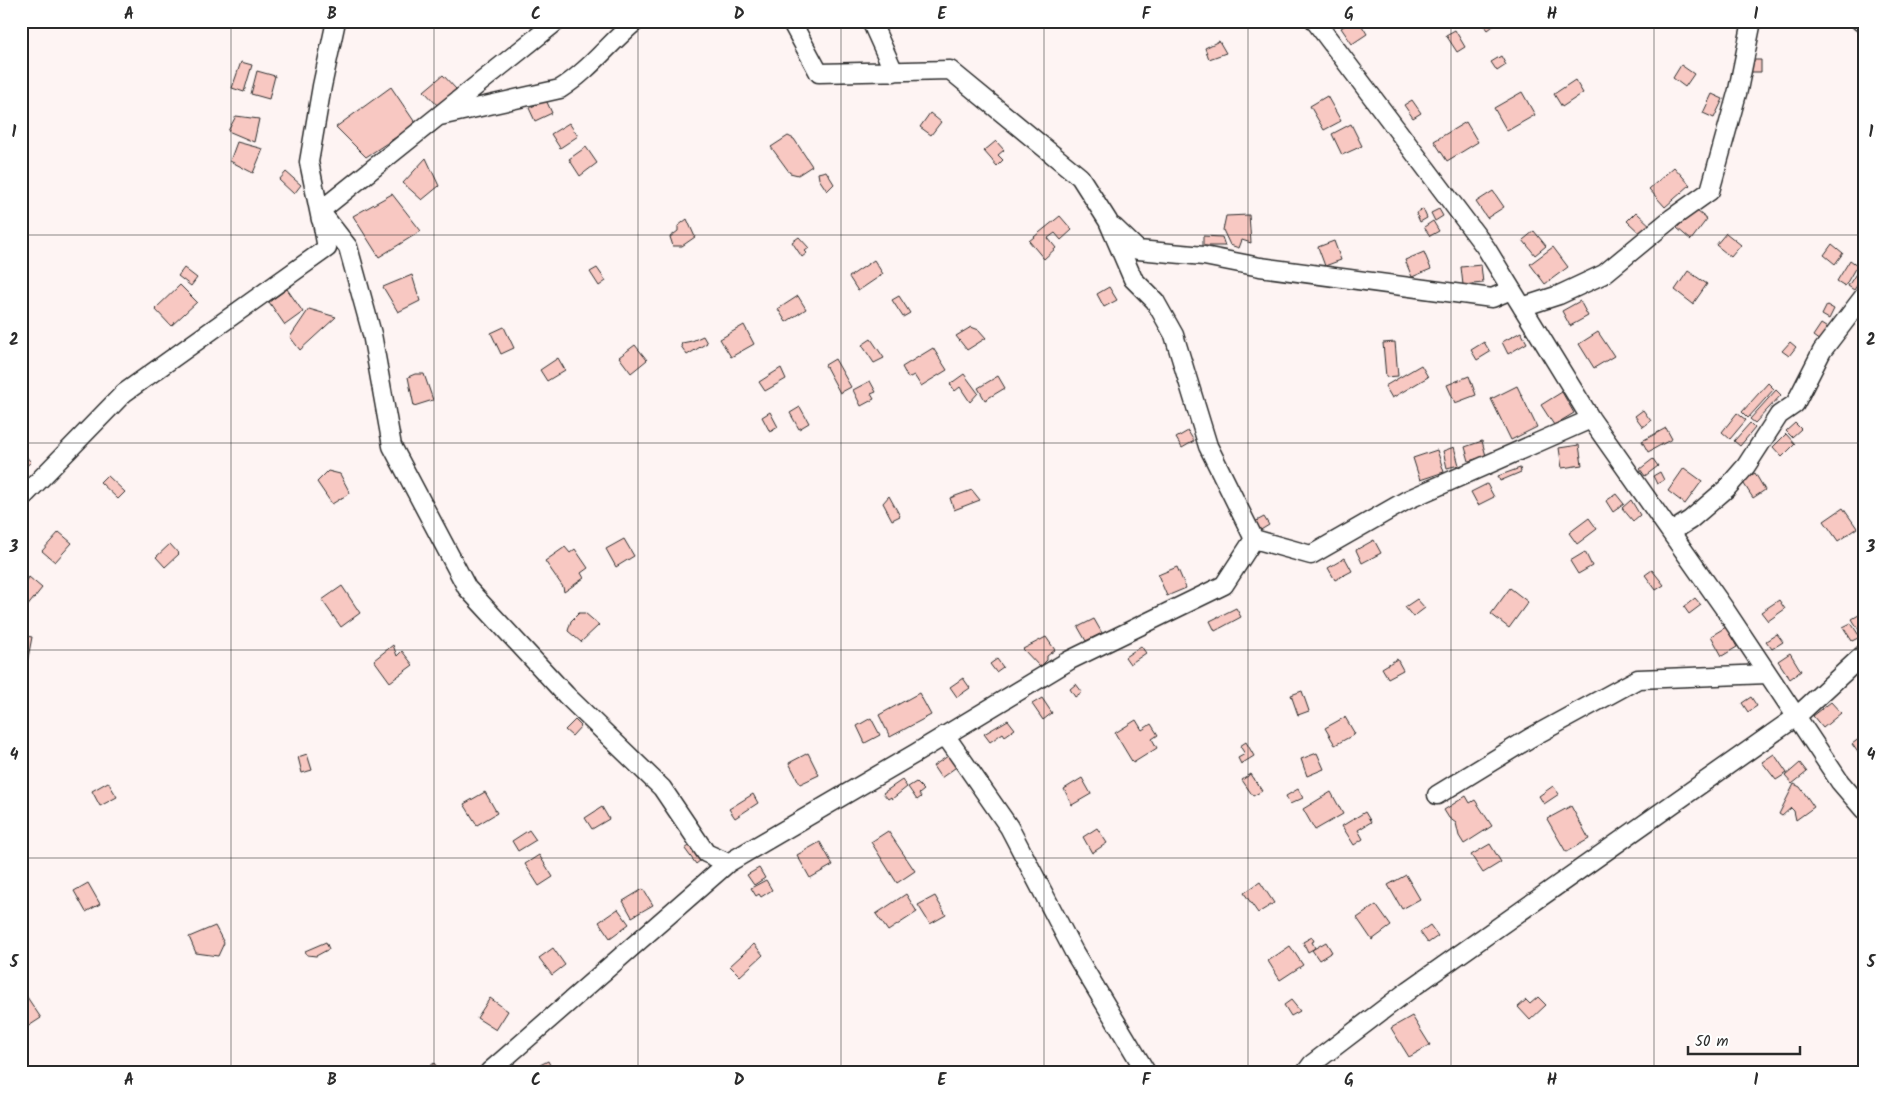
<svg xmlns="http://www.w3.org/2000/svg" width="1885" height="1093" font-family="Kalam,sans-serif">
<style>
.building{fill:#f8c8c2;stroke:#2b2b2b}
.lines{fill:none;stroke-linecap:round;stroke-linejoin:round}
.street-casing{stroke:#2b2b2b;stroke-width:21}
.street{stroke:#fff;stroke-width:18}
.grid{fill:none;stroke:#2b2b2b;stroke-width:1;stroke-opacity:0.55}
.neatline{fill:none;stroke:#2b2b2b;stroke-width:2}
.grid-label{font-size:16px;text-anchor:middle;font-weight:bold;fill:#2b2b2b}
</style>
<rect width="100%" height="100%" fill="#fef4f3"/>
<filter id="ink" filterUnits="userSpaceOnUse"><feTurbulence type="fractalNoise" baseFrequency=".02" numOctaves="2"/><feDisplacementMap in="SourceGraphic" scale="10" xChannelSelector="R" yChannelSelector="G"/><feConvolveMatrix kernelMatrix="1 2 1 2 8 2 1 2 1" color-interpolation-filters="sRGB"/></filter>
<g filter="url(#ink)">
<!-- building -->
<path class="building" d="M1352,21H1359L1367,34L1352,44L1341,28Z
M1481,21H1500L1488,30Z
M1455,30L1465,47L1457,52L1446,35Z
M1219,41L1226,53L1209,59L1205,48Z
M1501,56L1506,65L1497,71L1491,62Z
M1750,60H1761V72H1751Z
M241,62L252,65L244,92L232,88Z
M1681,65L1694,74L1685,87L1673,78Z
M257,71L275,76L269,99L251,94Z
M443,75L456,89L438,106L424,91Z
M1575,80L1583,93L1562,107L1554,94Z
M391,87L416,124L366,157L336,127Z
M1522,92L1535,115L1507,131L1494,108Z
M1712,94L1723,99L1714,118L1703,113Z
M1327,96L1341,121L1324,130L1310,106Z
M546,100L552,113L535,121L529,108Z
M1412,100L1421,113L1413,118L1404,105Z
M930,113L941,122L931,135L920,127Z
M236,116L259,119L254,142L228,131Z
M1466,122L1478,142L1447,161L1434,141Z
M569,123L578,136L560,148L551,134Z
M1351,124L1362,146L1342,155L1332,134Z
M788,136L794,139L812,166L798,175L790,173L771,147Z
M996,141L1004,150L998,155L1003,160L997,166L984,151Z
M237,142L263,149L253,173L230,161Z
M586,147L597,163L580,176L569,159Z
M426,158L439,186L422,200L403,183Z
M1674,167L1690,185L1665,207L1649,189Z
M826,171L834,184L827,191L819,179L818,173Z
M286,172L301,185L294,194L279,180Z
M1493,191L1504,207L1487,218L1476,202Z
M392,194L421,231L379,257L353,216Z
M1693,208L1707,219L1691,240L1677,228Z
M1423,209L1427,218L1420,222L1416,213Z
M1439,209L1443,216L1435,221L1431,213Z
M1636,212L1655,230L1646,239L1627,221Z
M1249,215L1251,243L1242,240L1239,248L1230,245L1223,230L1226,216Z
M1060,216L1072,230L1061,240L1055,233L1048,238L1056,248L1044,259L1029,241Z
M687,219L695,237L682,246H673L670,237L678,231V226Z
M1433,221L1439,231L1430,236L1424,227Z
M1534,231L1546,246L1535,255L1523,240Z
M1726,233L1741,245L1731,257L1716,245Z
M1203,236L1222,237L1225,246H1203Z
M799,237L809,248L805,251L807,253L802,257L792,242Z
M1334,241L1341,260L1325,266L1318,247Z
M1832,244L1843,253L1835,264L1824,255Z
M1553,247L1568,267L1545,284L1530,264Z
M1424,252L1431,269L1412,277L1405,260Z
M874,260L883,274L858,291L849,277Z
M1850,260L1857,265L1845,286L1837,281Z
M1481,265L1483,283L1463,285L1461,267Z
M1861,266L1864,269V275L1854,290L1848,286Z
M184,268L197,278L191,286L178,276Z
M597,268L606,281L599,286L590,272Z
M1688,271L1707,284L1693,304L1675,290Z
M412,275L420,301L398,312L383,287Z
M180,285L197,302L171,326L155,309Z
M1109,287L1117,300L1104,307L1097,294Z
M287,289L303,312L285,325L269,302Z
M798,296L806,309L786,322L778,309Z
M899,296L910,313L903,317L892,300Z
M1580,301L1588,316L1570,326L1562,311Z
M1827,305L1834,309L1829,319L1822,315Z
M309,309L336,317L300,350L290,337Z
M1821,324L1829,329L1820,341L1813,336Z
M744,325L754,344L731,357L720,339Z
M504,327L514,348L501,354L491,333Z
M971,327L979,330L986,338L967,350L956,336Z
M1521,332L1527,343L1508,354L1502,342Z
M1598,332L1614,356L1594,368L1579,344Z
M703,336L707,343L687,355L681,346L682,343L692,341Z
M871,339L884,358L874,363L862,345Z
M1395,342L1398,376L1386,377L1383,343Z
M1484,342L1490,352L1477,360L1471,350Z
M1790,342L1796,347L1789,356L1782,351Z
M635,345L647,360L631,373L619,357Z
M933,348L947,370L921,386L914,375L908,378L902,367Z
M558,358L565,370L547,381L540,370Z
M835,359L851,387L840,393L825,365Z
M1421,365L1428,377L1392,398L1385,386Z
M781,368L786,379L765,391L759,382Z
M415,374H424L433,400L414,406L408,377Z
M964,374L978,393L970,402L960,387L955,391L950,384Z
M998,376L1005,388L985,400L978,388Z
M1469,376L1476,395L1455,403L1447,385Z
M870,381L876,392L871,394L874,399L861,406L853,390Z
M1768,383L1774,389L1748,418L1742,412Z
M1517,386L1537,427L1511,440L1491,399Z
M1776,390L1781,395L1755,423L1750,419Z
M1562,392L1574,413L1554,425L1541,405Z
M800,407L809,423L799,429L790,413Z
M1643,410L1651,421L1643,427L1635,416Z
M770,412L778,427L770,432L762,417Z
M1737,413L1746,420L1730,439L1722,432Z
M1750,423L1755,428L1740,446L1734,441Z
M1795,423L1801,429L1792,437L1786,431Z
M1666,428L1672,439L1648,452L1642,441Z
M1188,431L1194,441L1182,448L1176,438Z
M1786,434L1795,444L1782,457L1773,447Z
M1482,441L1486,456L1469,461L1465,447Z
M1579,445L1582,465L1562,468L1559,448Z
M1454,447L1459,465L1447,468L1443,451Z
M1437,450L1444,472L1420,480L1413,458Z
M21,451L31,462L21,471Z
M1653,459L1658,466L1645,476L1640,469Z
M1520,468L1521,472L1500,481L1498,476Z
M1684,468L1702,481L1685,504L1668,491Z
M328,471L340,474L350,493L332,504L317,482Z
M1660,472L1664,480L1657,484L1653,476Z
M1755,473L1765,490L1753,498L1742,481Z
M107,475L125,492L118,499L100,482Z
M1487,484L1494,497L1478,505L1471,492Z
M972,490L980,500L954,510L950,498Z
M1616,494L1624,504L1613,512L1606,501Z
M889,496L900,516L892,520L883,503Z
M1631,500L1640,515L1633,521L1622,508Z
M1843,508L1857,528L1838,541L1824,521Z
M1264,517L1269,525L1254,534L1249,525Z
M1589,518L1597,529L1577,544L1569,533Z
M59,532L72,543L55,562L42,551Z
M624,539L634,556L616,567L606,549Z
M1374,540L1381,553L1362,563L1356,550Z
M170,544L179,554L165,567L156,557Z
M565,547L570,553L575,549L588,568L581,573L584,578L564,592L563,587L545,561Z
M1585,552L1592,566L1578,574L1570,561Z
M1345,558L1352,571L1335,580L1328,568Z
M1177,567L1186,588L1167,596L1158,575Z
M1652,570L1664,585L1656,590L1645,575Z
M29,577L42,588L26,608L21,604V586Z
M342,586L360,613L341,627L322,600Z
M1510,588L1528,602L1509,628L1491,614Z
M1695,598L1701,605L1689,614L1684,607Z
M1417,599L1425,608L1413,617L1405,607Z
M1779,600L1785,609L1768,621L1761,612Z
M1236,608L1241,617L1215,631L1210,621Z
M1864,612V633L1862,635L1852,619Z
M579,613H585L599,625L581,642L568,631L571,621Z
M1094,619L1102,633L1086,641L1078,627Z
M1851,623L1860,637L1852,641L1843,627Z
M1726,627L1737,647L1722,656L1711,636Z
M1777,634L1783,642L1772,649L1766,641Z
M21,635L32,637L27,663L21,662Z
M1046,637L1055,650L1047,656V660L1040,667L1023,649Z
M393,645L397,656L402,651L413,665L390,682L374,660Z
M1141,646L1146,653L1130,664L1125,657Z
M1790,653L1801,671L1790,679L1778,661Z
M997,659L1003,667L996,672L990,664Z
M1397,659L1403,670L1388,678L1382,668Z
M963,678L970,688L957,697L950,687Z
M1076,684L1082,692L1075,697L1070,689Z
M1302,691L1309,711L1298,715L1291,695Z
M919,693L931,715L890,737L879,715Z
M1751,697L1757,706L1748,712L1742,703Z
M1042,698L1052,713L1043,720L1032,704Z
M1831,702L1841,713L1823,728L1813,716Z
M1345,717L1355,734L1335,745L1325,728Z
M871,718L880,735L865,743L857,726Z
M575,720L581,726L572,736L565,730Z
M1008,720L1015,729L1005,736L1003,733L990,742L984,734Z
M1136,720L1142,730L1151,724L1158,735L1152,739L1157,748L1133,763L1115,733Z
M1864,735V757L1862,758L1852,744Z
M1246,742L1254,756L1241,764L1238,758L1245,754L1240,746Z
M808,753L819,775L800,784L789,763Z
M1317,753L1324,769L1307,776L1301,759Z
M307,754L312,770L302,773L298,757Z
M951,754L959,765L941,778L933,766Z
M1774,754L1787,773L1776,780L1762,762Z
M1800,763L1807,772L1792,784L1785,776Z
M1251,774L1262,791L1253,796L1242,780Z
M1082,778L1091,794L1072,805L1064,789Z
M902,780L907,787L892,799L891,797L888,799L883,793Z
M108,782L117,797L100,806L92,791Z
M916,782L924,790L919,794L921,797L917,800L908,787Z
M1794,784L1800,787L1814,807L1796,820L1794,811L1791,808L1782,816L1779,814Z
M1553,786L1559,794L1544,804L1539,796Z
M1298,789L1303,798L1290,804L1286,796Z
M485,792L497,813L477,825L464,804Z
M1331,792L1343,814L1315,830L1303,809Z
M753,794L758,803L735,818L729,809Z
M1466,796L1470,803L1475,800L1492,826L1464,844L1459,836L1456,823L1449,818L1444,810Z
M1571,806L1589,839L1566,852L1547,819Z
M602,807L609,819L592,829L585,818Z
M1365,812L1371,822L1358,830L1363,839L1354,845L1342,826Z
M1097,828L1107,843L1092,853L1083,837Z
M529,830L536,840L518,851L512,841Z
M888,831L915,871L897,883L871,842Z
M704,835L715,849L696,864L685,849Z
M820,842L833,865L810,878L797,855Z
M1490,844L1501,862L1483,873L1471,855Z
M539,855L553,877L539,886L525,864Z
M759,868L765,878L754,885L747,875Z
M1406,875L1420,899L1402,909L1388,885Z
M766,880L772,890L761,897L759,894L756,896L751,888Z
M1260,882L1274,903L1258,913L1244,893Z
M88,883L100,904L86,912L74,891Z
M643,889L653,905L632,917L623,901Z
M906,894L917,912L888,931L876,914Z
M935,896L946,915L930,924L918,905Z
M1376,905L1391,926L1372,940L1357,918Z
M618,909L629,924L610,938L599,922Z
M1430,925L1438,936L1428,943L1420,932Z
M215,926L224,943L218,956L196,953L189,937Z
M1312,937L1314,941L1312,942L1315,948L1308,952L1303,942Z
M326,942L329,949L316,956L307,955L305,951Z
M1326,942L1332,952L1319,960L1312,950Z
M754,944L763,955L740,976L730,966Z
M1290,946L1303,965L1280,980L1268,961Z
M553,948L565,965L552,975L539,958Z
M23,991L41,1018L21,1031V992Z
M1538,997L1546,1005L1530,1020L1518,1007L1526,1000L1530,1004Z
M490,998L508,1011L496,1030L477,1018Z
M1291,1000L1300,1011L1291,1016L1284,1005Z
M1412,1016L1430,1045L1409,1057L1391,1028Z
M548,1061L552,1069L545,1072L540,1065Z
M434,1063L441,1072H423Z"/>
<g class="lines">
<defs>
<path id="street" d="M791,21L819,73L950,70L1080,177L1108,221L1133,279L1155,301L1174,335L1208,446L1254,539
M871,21L894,72
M1315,21L1486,248L1591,419L1724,608L1840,782L1864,810
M1860,21L1864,23
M440,116L560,89C589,71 610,42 636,21
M320,211L348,247L372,334L392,446L467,588L566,695L662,788L706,853L728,863L489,1072
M321,220L309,162L322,86L336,21
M1114,227L1138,250L1204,256L1260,267L1492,298L1511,290
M1522,307L1559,295L1604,274L1672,218L1710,191L1738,90L1752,21
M21,499L124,393L327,248L320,211L557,21
M1671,532L1690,520L1726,489L1746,466L1779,415L1795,404L1822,351L1864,296
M945,735L1009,827L1074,952L1146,1072
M1437,795L1530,738L1638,679L1768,674
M728,863L916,753L1070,660L1224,585L1254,539L1311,555L1407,500L1591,419
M1306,1072L1312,1064L1409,990L1796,717L1864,654"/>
</defs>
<!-- street casing -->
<use href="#street" class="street-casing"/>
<!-- street -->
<use href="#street" class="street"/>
</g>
</g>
<!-- grid -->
<path class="grid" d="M231,21V1072M434,21V1072M638,21V1072M841,21V1072M1044,21V1072M1248,21V1072M1451,21V1072M1654,21V1072M21,235H1864M21,443H1864M21,650H1864M21,858H1864"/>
<!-- margin -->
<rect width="1885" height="1093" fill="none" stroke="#fff" stroke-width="55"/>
<!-- scale -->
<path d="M1688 1046v8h112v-8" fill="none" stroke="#2b2b2b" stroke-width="2.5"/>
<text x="1695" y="1046" font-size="15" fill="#2b2b2b" stroke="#ffffff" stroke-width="4" paint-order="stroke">50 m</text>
<rect x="28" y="28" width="1830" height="1038" class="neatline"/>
<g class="grid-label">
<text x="129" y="19">A</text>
<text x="332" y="19">B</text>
<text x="536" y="19">C</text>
<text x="739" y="19">D</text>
<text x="942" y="19">E</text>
<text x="1146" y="19">F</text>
<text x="1349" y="19">G</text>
<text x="1552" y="19">H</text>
<text x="1756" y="19">I</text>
<text x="14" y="137">1</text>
<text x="1871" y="137">1</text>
<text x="14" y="345">2</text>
<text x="1871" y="345">2</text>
<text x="14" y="552">3</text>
<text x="1871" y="552">3</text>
<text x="14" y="760">4</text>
<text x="1871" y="760">4</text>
<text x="14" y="967">5</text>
<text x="1871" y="967">5</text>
<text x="129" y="1085">A</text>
<text x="332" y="1085">B</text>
<text x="536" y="1085">C</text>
<text x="739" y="1085">D</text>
<text x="942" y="1085">E</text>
<text x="1146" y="1085">F</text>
<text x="1349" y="1085">G</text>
<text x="1552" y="1085">H</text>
<text x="1756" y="1085">I</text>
</g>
</svg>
